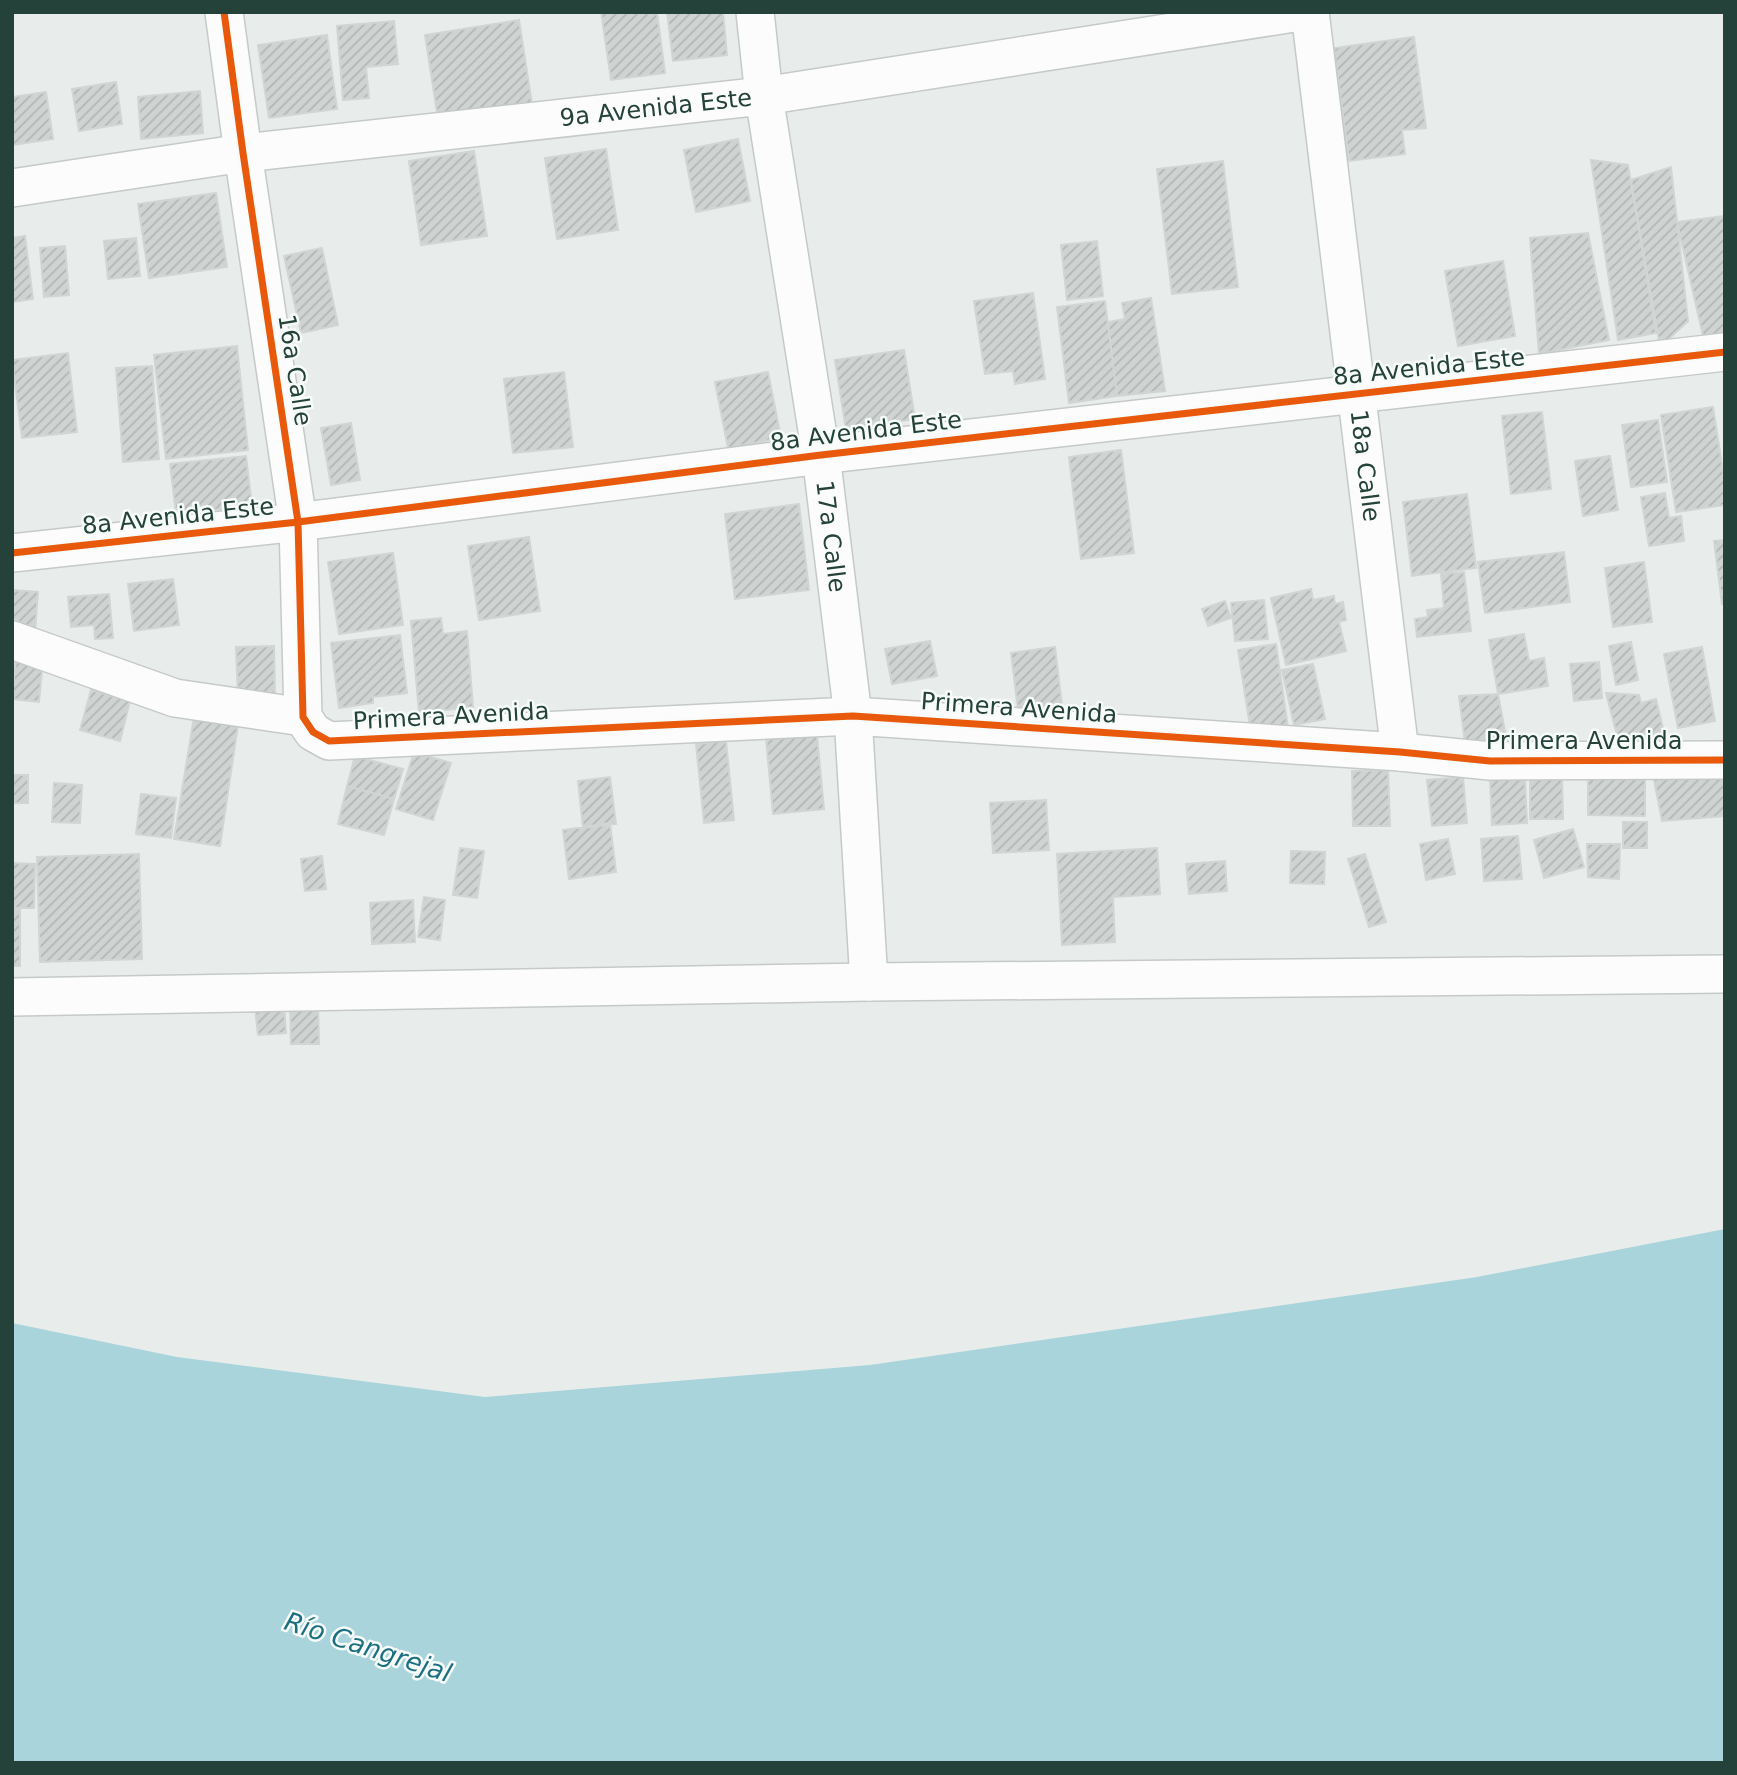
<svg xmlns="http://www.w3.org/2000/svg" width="1737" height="1775" font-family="'DejaVu Sans',sans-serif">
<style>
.water{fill:#a9d4db}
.building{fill:url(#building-hatch);stroke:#d1d6d4;stroke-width:2}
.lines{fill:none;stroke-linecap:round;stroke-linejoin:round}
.street-casing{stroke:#c5cac8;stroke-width:40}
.street{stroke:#fcfcfc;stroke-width:37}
.cycleway-casing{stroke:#f7fbf9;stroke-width:11}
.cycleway{stroke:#e8590c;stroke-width:7}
.labels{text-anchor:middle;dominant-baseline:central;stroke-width:5;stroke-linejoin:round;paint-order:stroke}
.street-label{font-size:24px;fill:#24423a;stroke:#f7fbf9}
.water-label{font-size:26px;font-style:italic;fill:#1c6f80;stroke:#f7fbf9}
</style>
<defs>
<pattern id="building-hatch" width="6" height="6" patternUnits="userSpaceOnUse" patternTransform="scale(1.75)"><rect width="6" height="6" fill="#cfd4d2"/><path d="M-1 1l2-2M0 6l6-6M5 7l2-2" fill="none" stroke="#b2b7b5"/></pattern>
</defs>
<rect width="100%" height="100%" fill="#e8edeb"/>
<!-- water -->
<path class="water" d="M1725,1229V1763H12V1323L177,1357L485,1397L870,1365L1477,1277Z"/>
<!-- building -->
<path class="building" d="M601,12H657L665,73L611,80Z
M667,12H723L727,55L673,61Z
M519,20L532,104L438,119L425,35Z
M394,21L398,64L366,67L369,98L343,100L337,26Z
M327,35L337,109L269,118L258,45Z
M1414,37L1426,128L1402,130L1405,154L1349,161L1334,48Z
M116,82L122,124L79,131L72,89Z
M200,91L203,133L141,139L138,97Z
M46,92L53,139L12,145V97Z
M738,139L750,201L696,212L684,150Z
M606,149L618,230L557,239L545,158Z
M474,151L487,236L421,245L409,161Z
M1591,160L1628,165L1656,333L1618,340Z
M1223,161L1238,287L1172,294L1157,169Z
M1671,167L1688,321L1660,347L1631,180Z
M216,193L227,267L149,278L138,204Z
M1725,216V334L1703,336L1677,222Z
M1588,233L1609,340L1539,354L1530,238Z
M25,236L33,299L12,302V238Z
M136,238L140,276L108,279L104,241Z
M1097,241L1103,296L1067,300L1061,245Z
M65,246L69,295L44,297L40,248Z
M322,248L338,325L301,333L284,256Z
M1503,261L1515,336L1458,346L1445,271Z
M1033,293L1045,379L1015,384L1013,371L985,374L974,301Z
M1151,298L1165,391L1117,396L1108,322L1125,319L1122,303Z
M1105,301L1117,396L1069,403L1057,307Z
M237,346L248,450L166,459L154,355Z
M904,350L915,419L846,430L835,360Z
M68,353L77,432L22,438L12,360Z
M152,366L159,459L123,462L116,368Z
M564,372L573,447L513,453L504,379Z
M768,372L781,438L728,448L715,382Z
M1713,407L1725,484V505L1676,512L1661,415Z
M1542,412L1551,489L1511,494L1502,416Z
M1658,420L1667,482L1631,487L1622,425Z
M351,423L360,480L331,485L321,428Z
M1121,450L1134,553L1081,559L1069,457Z
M246,456L252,506L176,514L170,464Z
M1610,456L1618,510L1583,516L1575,461Z
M1665,493L1669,518L1681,516L1684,541L1649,546L1641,497Z
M1467,494L1476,568L1412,576L1403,502Z
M799,504L809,590L735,599L725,514Z
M529,537L540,611L479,620L468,546Z
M1725,540V603L1722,604L1714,541Z
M1564,552L1570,602L1485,613L1478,562Z
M393,553L403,625L339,634L328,562Z
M1644,562L1652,622L1613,627L1605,568Z
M1464,572L1471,631L1417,637L1415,619L1428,617L1427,610L1444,608L1441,574Z
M173,579L179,625L134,631L128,584Z
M1311,589L1313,600L1334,596L1335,604L1343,602L1346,620L1339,622L1346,651L1286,665L1271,598Z
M12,590L38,592L35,632L12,617Z
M109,594L113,638L95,639L94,625L71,627L68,597Z
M1264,600L1268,639L1235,641L1231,603Z
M1225,601L1231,618L1208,626L1202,609Z
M441,618L443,634L467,631L473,707L419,713L411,621Z
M1524,634L1529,661L1544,658L1548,686L1498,694L1489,640Z
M400,635L407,693L373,697V703L339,708L331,643Z
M930,641L937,676L892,684L885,649Z
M1631,642L1638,680L1616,685L1609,646Z
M1276,644L1288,728L1251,733L1238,650Z
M274,646L275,697L238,698L236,647Z
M1055,647L1062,705L1018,710L1011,653Z
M1702,647L1715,721L1678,728L1664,654Z
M16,657L43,660L39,702L12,699Z
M1599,662L1602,698L1574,701L1570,664Z
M1313,664L1325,719L1294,725L1282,670Z
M91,690L130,701L120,741L80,730Z
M1606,693L1639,695L1641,703L1656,699L1666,741L1621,751Z
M1498,694L1507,742L1465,743L1459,696Z
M195,711L239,718L220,846L174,839Z
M817,735L824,809L773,814L766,739Z
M726,741L734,820L704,823L696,744Z
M414,752L451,763L433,820L396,809Z
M355,756L403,769L394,799L347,786Z
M1388,770L1390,826H1353L1352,771Z
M1725,770V816L1662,821L1653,775Z
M12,775H28V803H12Z
M610,777L616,824L583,828L578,781Z
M1463,777L1467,823L1432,826L1427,780Z
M1525,779L1527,823L1492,825L1490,780Z
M1530,779H1562L1563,819H1530Z
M1588,779H1645V816L1588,815Z
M54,783L82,785L80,823L52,822Z
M347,786L394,799L384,835L338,824Z
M141,794L176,798L171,838L136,834Z
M1046,800L1049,850L993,853L990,803Z
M1623,822H1647V848H1623Z
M610,823L616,872L569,879L563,830Z
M1573,829L1584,867L1544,878L1534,840Z
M1518,836L1522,879L1484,881L1481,839Z
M1448,839L1455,874L1426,880L1420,844Z
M1587,844H1620L1619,879L1588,877Z
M460,848L484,851L477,898L453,895Z
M1157,848L1160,894L1113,897L1115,942L1062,945L1057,854Z
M1291,851L1325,852L1324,884L1290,883Z
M139,854L142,959L40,962L37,857Z
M1365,854L1386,922L1369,927L1348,859Z
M322,856L326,889L305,891L301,859Z
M1225,861L1227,891L1189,894L1186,864Z
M12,863L35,864L34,908H12Z
M424,897L445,900L440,940L418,937Z
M413,900L415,942L372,944L370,903Z
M12,910H20V966H12Z
M290,1004H318L319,1044H291Z
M284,1005L286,1033L258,1035L255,1008Z"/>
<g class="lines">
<defs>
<g id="street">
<path d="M224,12L243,153L298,522L303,717L313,732L329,741L853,716L1400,752L1490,761L1725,760"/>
<path id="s1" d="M755,12L764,96L821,455L853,716L869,982"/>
<path id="s2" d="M1310,12L1400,752"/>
<path id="s3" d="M12,188L243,153L764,96L1300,12"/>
<path d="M12,553L298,522L821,455L1725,352"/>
<path d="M12,640L175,698L303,717"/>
<path d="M12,997L869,982L1725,974"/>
</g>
</defs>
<!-- street casing -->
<use href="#street" class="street-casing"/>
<!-- street -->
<use href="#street" class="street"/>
<defs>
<path id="cycleway" d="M224,12L243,153L298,522L303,717L313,732L329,741L853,716L1400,752L1490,761L1725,760
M12,553L298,522L821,455L1725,352"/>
</defs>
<!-- cycleway casing -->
<use href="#cycleway" class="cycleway-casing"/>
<!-- cycleway -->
<use href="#cycleway" class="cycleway"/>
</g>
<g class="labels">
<!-- street labels -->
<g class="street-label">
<text stroke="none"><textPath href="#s3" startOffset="649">9a Avenida Este</textPath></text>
<text transform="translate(1429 367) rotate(-6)">8a Avenida Este</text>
<text transform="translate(295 370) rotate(81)">16a Calle</text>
<text transform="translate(866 431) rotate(-7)">8a Avenida Este</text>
<text stroke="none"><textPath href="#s2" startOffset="457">18a Calle</textPath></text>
<text transform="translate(178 516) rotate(-6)">8a Avenida Este</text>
<text stroke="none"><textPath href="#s1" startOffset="530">17a Calle</textPath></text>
<text transform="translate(1019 708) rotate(4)">Primera Avenida</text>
<text transform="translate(451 716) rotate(-3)">Primera Avenida</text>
<text x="1584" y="741">Primera Avenida</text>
</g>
<!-- water labels -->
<g class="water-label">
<text transform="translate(368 1647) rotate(18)">Río Cangrejal</text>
</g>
</g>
<!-- border -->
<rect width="1737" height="1775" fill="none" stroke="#24423a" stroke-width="28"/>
</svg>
